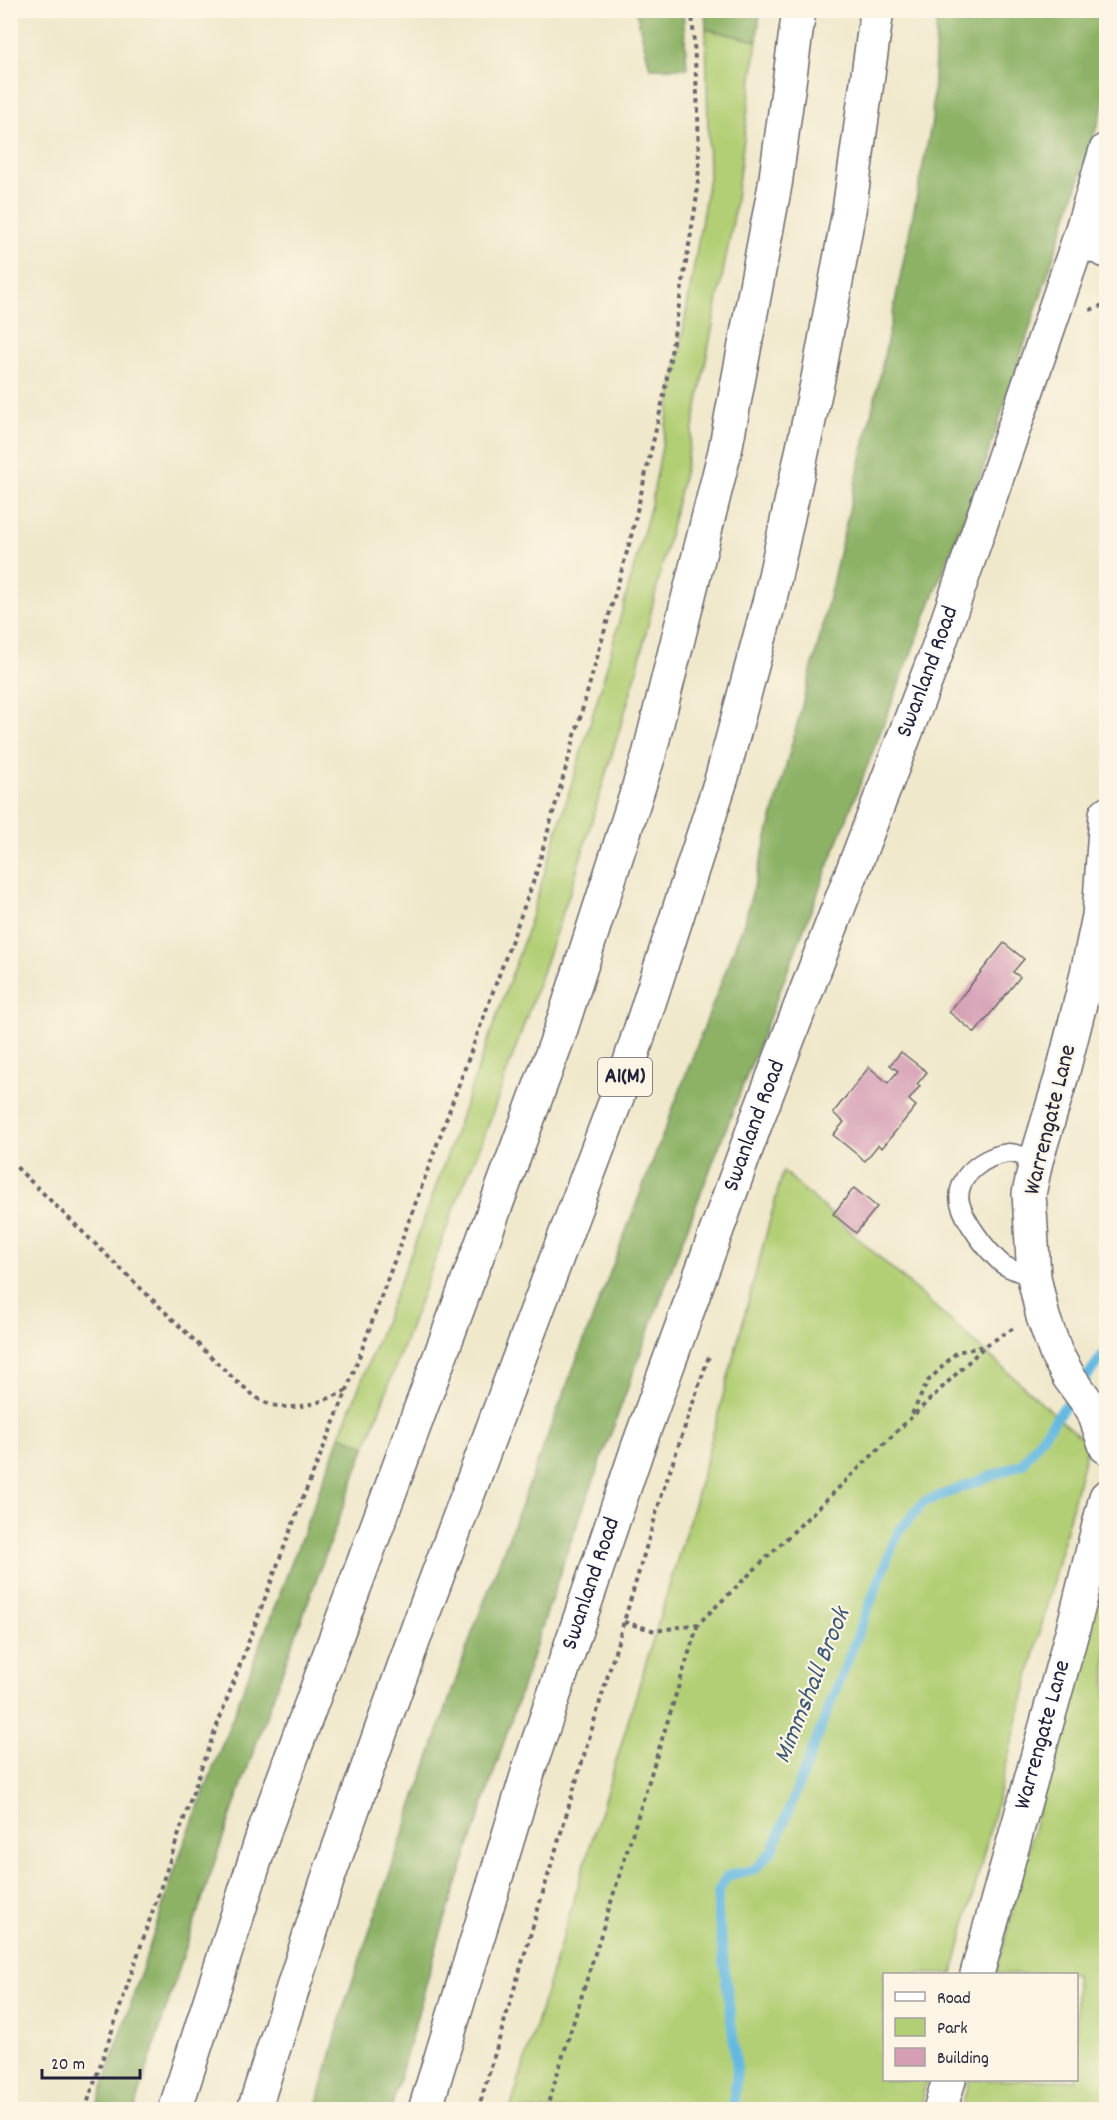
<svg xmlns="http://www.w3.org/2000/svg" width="1117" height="2120" font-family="Dekko,sans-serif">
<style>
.green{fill:#b2cf75;stroke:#6a7858;stroke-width:1.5}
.forest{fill:#8db266;stroke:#586a50;stroke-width:1.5}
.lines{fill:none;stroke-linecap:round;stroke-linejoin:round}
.stream{stroke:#65b9e1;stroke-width:10}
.building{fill:#d59eb5}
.lane-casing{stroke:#6a676d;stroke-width:21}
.street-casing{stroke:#6a676d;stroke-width:36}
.secondary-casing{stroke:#6a676d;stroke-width:36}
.highway-casing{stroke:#6a676d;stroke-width:36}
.path{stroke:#6a676d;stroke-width:4;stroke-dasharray:4.5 4.5;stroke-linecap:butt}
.lane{stroke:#fff;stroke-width:18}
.street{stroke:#fff;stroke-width:33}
.secondary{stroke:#fff;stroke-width:33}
.highway{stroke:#fff;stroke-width:33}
.labels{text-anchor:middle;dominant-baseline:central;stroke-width:4.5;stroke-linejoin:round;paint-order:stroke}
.shield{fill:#fcf5e5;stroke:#63616e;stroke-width:1.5}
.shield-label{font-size:22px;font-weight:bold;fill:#22223b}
.street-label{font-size:24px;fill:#22223b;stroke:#fcf5e5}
.water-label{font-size:26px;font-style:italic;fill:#395775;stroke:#fcf5e5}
</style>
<rect width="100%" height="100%" fill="#fcf5e5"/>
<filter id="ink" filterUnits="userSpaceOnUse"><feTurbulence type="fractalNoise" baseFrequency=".0167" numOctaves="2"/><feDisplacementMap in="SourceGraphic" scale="12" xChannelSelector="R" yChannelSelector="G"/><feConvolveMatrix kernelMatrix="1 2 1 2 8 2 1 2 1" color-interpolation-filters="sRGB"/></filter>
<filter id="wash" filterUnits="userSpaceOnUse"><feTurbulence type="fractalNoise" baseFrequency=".008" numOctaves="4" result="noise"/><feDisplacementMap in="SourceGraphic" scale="24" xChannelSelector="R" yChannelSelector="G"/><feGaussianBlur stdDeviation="1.35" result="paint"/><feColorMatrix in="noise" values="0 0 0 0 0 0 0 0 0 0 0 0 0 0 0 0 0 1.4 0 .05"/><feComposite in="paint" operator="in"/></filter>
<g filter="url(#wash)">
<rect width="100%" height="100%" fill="#f0e8cb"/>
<!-- green -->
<path class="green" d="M706,29L757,41L733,221L685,469L636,675L573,883L535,993L483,1140L458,1198L366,1446L340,1436L425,1217L525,937L602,684L651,505L678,361L709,177Z
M783,1171L1088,1444L953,1974H884V2080H927L919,2109L510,2110L695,1501Z
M1106,1549V2109L961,2110L969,2080H1076V1974H996Z"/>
<!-- forest -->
<path class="forest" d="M636,11H683L687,68H650Z
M705,11H760L757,41L706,29Z
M937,11H1106V99L983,469L681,1244L567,1552L440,1935L391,2109L316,2110L344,2006L472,1633L745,920L817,649L880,376L932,121Z
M340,1436L366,1446C284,1665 202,1885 135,2109H96L178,1860Z"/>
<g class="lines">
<!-- stream -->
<path class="stream" d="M733,2110L737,2070L718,1913V1892L727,1876L755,1869L773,1850L898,1532L924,1502L1022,1464L1106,1351"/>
</g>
<g id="blocks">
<!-- building -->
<path class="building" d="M1004,943L1024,959L1013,972L1020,977L975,1033L949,1012Z
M901,1052L927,1072L917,1084L920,1086L909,1100L916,1106L882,1148L878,1145L865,1161L833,1135L844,1122L833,1113L869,1067L888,1083L898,1071L890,1065Z
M854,1188L877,1207L856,1233L833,1214Z"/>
</g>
</g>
<g filter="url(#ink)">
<use href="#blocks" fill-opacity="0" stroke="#6a676d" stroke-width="1.5"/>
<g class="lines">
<defs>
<path id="lane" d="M1034,1277C1024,1273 1009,1270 1001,1263C986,1249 965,1222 960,1203C954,1176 986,1155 1009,1153C1017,1153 1028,1158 1036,1161"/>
<g id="street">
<path d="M1079,239L1106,251"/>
<path d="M1106,814L1099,916L1083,992L1062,1075L1036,1161L1029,1194L1034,1277L1043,1317L1056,1353L1069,1377L1093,1410L1106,1447"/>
<path id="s1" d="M977,1974L1074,1625L1106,1497"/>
<path d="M940,2110L949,2080"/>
</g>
<g id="secondary">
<path id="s2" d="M425,2110L529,1769L637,1450L756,1122L936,654L1079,239L1106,150"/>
</g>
<path id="highway" d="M175,2110L266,1826L559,1035L649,755L725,451L775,185L799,10
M254,2110L327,1881L420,1622L628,1068L722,777L770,599L817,384L849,211L877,10"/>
</defs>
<!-- lane casing -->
<use href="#lane" class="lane-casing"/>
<!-- street casing -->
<use href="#street" class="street-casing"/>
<!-- secondary casing -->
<use href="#secondary" class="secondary-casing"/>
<!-- highway casing -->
<use href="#highway" class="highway-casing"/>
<!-- path -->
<path class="path" d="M1090,310L1106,304
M10,1161L237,1382C246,1388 255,1398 264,1402C290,1414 324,1402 347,1390
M912,1414L928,1381L957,1352L985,1346
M624,1622L655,1631L698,1624L985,1346L1014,1328
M85,2110L203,1763L300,1505L347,1390L535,877L630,541L664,395L696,203L699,167L698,111L692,10
M478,2110L663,1491L710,1353
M546,2110L698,1624"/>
<!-- lane -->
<use href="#lane" class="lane"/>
<!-- street -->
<use href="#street" class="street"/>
<!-- secondary -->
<use href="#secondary" class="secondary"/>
<!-- highway -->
<use href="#highway" class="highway"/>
</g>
</g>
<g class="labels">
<!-- shield labels -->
<rect class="shield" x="598" y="1058" width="54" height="38" rx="4.5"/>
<g class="shield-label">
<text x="625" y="1077">A1(M)</text>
</g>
<!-- street labels -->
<g class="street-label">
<text stroke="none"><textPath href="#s2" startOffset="1524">Swanland Road</textPath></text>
<text transform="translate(1051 1120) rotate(-76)">Warrengate Lane</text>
<text stroke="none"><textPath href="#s2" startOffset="1038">Swanland Road</textPath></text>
<text stroke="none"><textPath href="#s2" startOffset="552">Swanland Road</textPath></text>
<text stroke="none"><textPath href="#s1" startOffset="248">Warrengate Lane</textPath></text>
</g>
<!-- water labels -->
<g class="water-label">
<text transform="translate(813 1686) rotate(-68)">Mimmshall Brook</text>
</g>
</g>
<!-- margin -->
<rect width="1117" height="2120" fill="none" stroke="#fcf5e5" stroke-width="36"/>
<!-- legend -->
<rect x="883" y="1973" width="195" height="108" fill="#fcf5e5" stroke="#a5a1a1" stroke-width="1.5"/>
<rect x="895" y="1992" width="30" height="9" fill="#ffffff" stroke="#a5a1a1" stroke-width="1.5"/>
<text x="937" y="2003" font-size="18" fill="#22223b">Road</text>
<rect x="895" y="2018" width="30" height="18" fill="#b2cf75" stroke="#a5a1a1" stroke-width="1.5"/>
<text x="937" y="2033" font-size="18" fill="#22223b">Park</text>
<rect x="895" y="2048" width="30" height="18" fill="#d59eb5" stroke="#a5a1a1" stroke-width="1.5"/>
<text x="937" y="2063" font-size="18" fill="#22223b">Building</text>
<!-- scale -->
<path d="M42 2069v9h98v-9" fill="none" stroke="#22223b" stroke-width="3"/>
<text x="51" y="2069" font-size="18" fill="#22223b" stroke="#fcf5e5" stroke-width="4.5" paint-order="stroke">20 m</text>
</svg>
